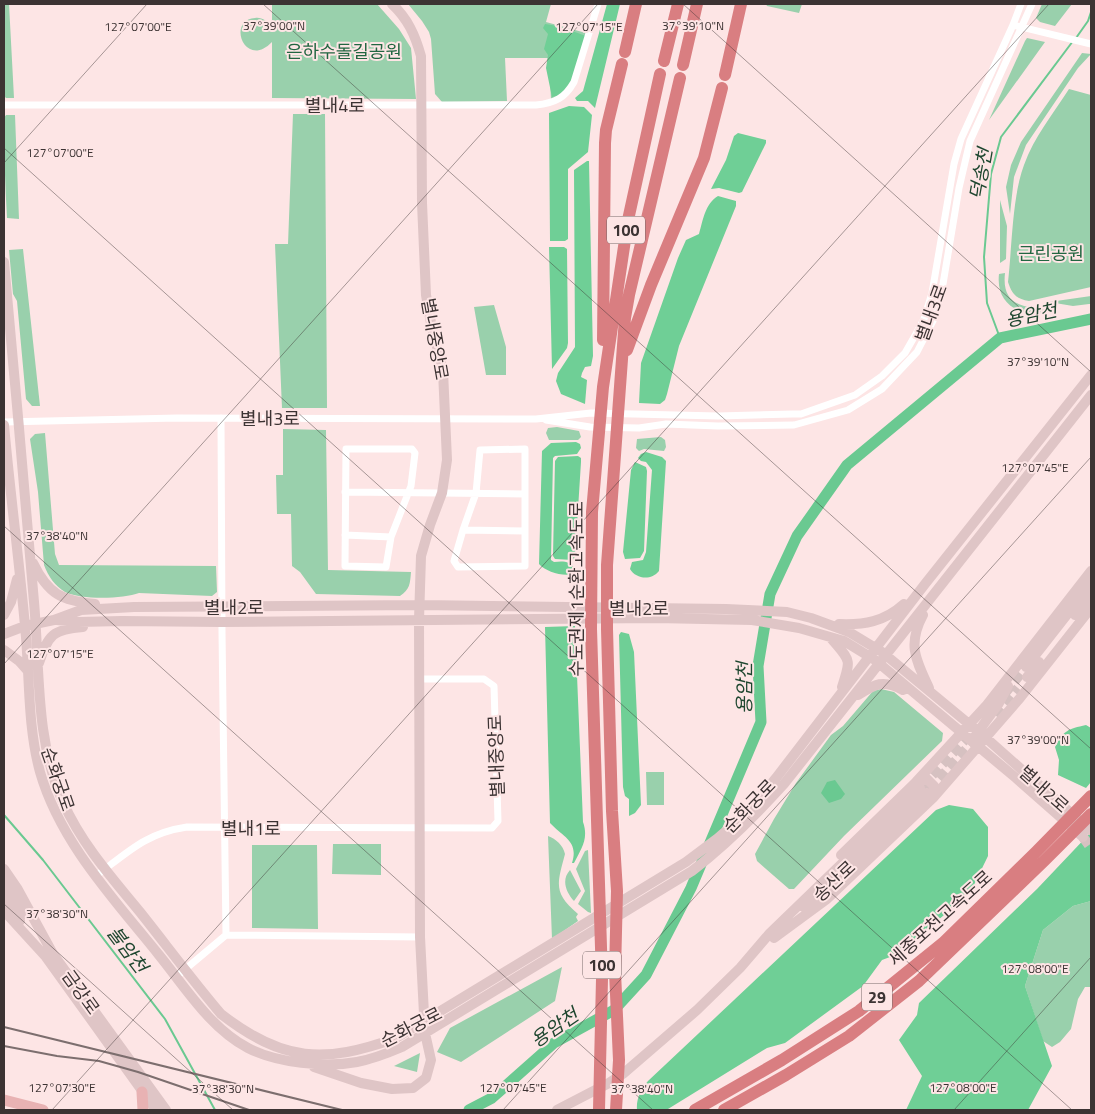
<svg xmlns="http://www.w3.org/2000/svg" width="1095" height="1114" font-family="'Titillium Web','Noto Sans KR',sans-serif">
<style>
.green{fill:#99d0ac}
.forest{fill:#6fcf96}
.water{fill:#6ac991}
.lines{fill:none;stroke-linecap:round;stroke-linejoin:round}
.stream{stroke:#6ac991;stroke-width:2}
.river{stroke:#6ac991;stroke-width:11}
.secondary-tunnel{stroke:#d6c1c1;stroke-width:10;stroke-dasharray:10 5;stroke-linecap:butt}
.street{stroke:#fff;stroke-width:7}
.secondary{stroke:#dfc5c6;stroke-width:10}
.primary{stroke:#e8b2b3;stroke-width:11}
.highway{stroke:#d97e81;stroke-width:12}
.rail{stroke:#7c6e6e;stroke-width:2}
.ticks{fill:none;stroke:#3c3333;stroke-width:1;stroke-opacity:0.45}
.labels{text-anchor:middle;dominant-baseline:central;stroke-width:4;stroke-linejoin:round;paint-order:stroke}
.shield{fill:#fde5e5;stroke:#766868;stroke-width:1}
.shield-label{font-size:16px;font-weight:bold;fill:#3c3333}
.park-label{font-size:18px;fill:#226641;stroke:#fde5e5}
.street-label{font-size:18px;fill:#3c3333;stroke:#fde5e5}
.water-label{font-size:19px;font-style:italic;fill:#1e462f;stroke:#fde5e5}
.ticks-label{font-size:12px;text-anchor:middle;fill:#3c3333;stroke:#fde5e5;stroke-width:4;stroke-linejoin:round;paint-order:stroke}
</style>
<rect width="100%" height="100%" fill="#fde5e5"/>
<!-- green -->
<path class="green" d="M4,4H9L14,98H6L4,96Z
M272,4H377L399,29L411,48L416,99L272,98V42C245,70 226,20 255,18C262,17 267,21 272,26Z
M408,4H551L546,22L586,33L562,93L551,100L549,58H505L507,101L442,102L435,94L431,39L429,32L422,21Z
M766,4H802L799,13L767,6Z
M1042,4H1072L1055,26L1040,22L1036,18Z
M1027,38L1045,42L989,120L1025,41Z
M1082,53L1091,54L1078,68L1026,145L1014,177L1010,214L1006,187L1011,165L1021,142Z
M1069,89L1091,95V287L1029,301C1016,299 1012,294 1008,282C1012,248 1012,197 1024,165C1034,137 1053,114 1069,89Z
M293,114H325L327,408H282L275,244H288Z
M6,115H15L19,219L7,218C5,185 4,152 4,118Z
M1000,200L1007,226L1006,259L1000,263Z
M23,249L40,406H32L26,399L17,301L13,294L9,250Z
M1005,273C1001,309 1028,307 1055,310C1027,320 995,308 999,274Z
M1091,296V304H1089L1073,306L1049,302Z
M494,305L506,347V375H486L474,307Z
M557,427L579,431L581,437L578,440H549L546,433L548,428Z
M283,429L326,430L328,570L411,572C410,584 410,589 400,596L316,594L300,572L292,566L291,514H277L276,475H283Z
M45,433L55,554L59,565L216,566L217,592L212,596L139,593C123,599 81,600 65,592C55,586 48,576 44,565L38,492L30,439L35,434Z
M661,437L665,440L666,447L664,451L644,449L639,451L636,448L637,439Z
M881,689L894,692L943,733L942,741L844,836L794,889H789L757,861L755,854L774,819L796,783L831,735L843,726L873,691Z
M646,772H664V805H647Z
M548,836C556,839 563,845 565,854C557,884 553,893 578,914L576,917L578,921L552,939Z
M333,844H381V875L332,874Z
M252,845H317L318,929L252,928Z
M588,850L591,913L588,912L578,904L585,891L576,869L585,851Z
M570,870L581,891L574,901C566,892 561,880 570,870Z
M1091,901V987H1085L1078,999L1071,1029L1060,1042L1052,1047L1043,1041L1025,986L1043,930L1073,906Z
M562,967L555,1001L461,1062L437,1052L450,1028Z
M420,1053L417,1072L394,1066Z"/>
<!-- forest -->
<path class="forest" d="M607,4H620L595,108L588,101H577L575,98L583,91Z
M545,24L558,26L586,36L572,83L564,94L552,97L546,68L548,55L544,49L548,34L543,28Z
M569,106L584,107L592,115L588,152L568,169V239L565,241H550L549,113Z
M738,133L766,140V143L742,192L739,193L719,188L711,189L726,160L734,136Z
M587,161H589L593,356L591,366L585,367L582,373L581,377L587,380L585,404L561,394L556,381L558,373L575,347L574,170Z
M718,196L736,201V206L679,346L667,394L665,400L660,404L639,403L641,363L678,258L686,240L699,234C703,220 705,204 718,196Z
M549,247H564L567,249L568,343L567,348L552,369Z
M576,442L580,444L581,448L577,454L555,456L553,458L551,560L554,562C564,561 569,561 576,569L575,573C566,578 546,572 539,564L542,451L551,443Z
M646,452L662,457L666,461L659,571C651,581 636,579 630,569L632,562L643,560L646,552L652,470L646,462L641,461L638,458L641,454Z
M578,456L581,458V462L575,557L573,560L555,559L553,556L555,461L558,457Z
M635,462L646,467L647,471L644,551L640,558L625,559L623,552L631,470Z
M575,626L583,822C589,839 581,849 574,863H572C579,841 563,837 550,823L545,627Z
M621,632L629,634L634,652L641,805L635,813L629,816V799L625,796L623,787L619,635Z
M1086,725L1091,728V782L1086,788L1058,775L1059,760L1055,747C1064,730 1068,729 1086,725Z
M949,805L973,809L988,827V856L970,893L898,954L882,960L863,986L785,1043L767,1048L668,1109L637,1110C636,1099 641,1089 648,1081L936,810Z
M1091,832V901L1073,906L1043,930L1025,986L1052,1066L1028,1110H906L922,1076L899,1040L917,1015L919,1003L1037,889Z"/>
<!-- water -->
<path class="water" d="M835,780L845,794L841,799L829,803L821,793L827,782Z"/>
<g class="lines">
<!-- stream -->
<path class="stream" d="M1076,38L1088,21L1091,12
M1000,338L987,303L984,257L991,174L1001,137L1073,41
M4,815L43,860L165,1019L215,1110"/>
<!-- river -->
<path class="river" d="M469,1110L492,1098L554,1043L614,1010L646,975L691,888L761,722L758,666L770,594L797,536L847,465L1000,338L1091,319"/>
<!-- secondary-tunnel -->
<path class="secondary-tunnel" d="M1005,693L1022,672
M995,715L1018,688
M922,786L973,731
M929,790L978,736
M1083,837L1091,848"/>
<!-- street -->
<path class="street" d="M1013,25L1091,44
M4,105H536C555,103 565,98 574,82L598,4
M221,418L222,632L226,935
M546,420L590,427L639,428L666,424L718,426L794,425L848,410L882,389L917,352L933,321L941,296L959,188L970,141L1032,4
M4,422L177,418L536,419L591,413L718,416L793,414H801L855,395L882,376L905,353L917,332L924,319L932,293L954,164L961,139L1013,25L1021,4
M346,449H412L415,453L411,486L391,537L386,567L345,566Z
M525,449V566L458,567L454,561L463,530L476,493L480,450Z
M345,492L525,494
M463,530L525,531
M345,535L391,537
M96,876C128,852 146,833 187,827L492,828L498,821L494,686L484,679H419
M176,977L226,935L420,937"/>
<!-- secondary -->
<path class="secondary" d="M4,262C14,375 25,489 34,602C40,669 35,740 63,802C81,843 112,878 140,912C167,946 193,981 221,1014C283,1062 324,1064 396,1038L686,862L718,838L750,810L776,778L925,584L1091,375
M4,425C10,492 19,559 25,626C30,675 27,724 40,772C60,842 114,899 159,955C185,987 210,1028 248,1048C277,1063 325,1068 357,1062C373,1059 388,1053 402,1047L692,871C726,845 755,816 784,784L1091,395
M33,563C48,594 62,601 95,604
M4,615L11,602L17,579
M923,615C907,645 916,660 929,688
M1075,615L1091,595
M57,620L78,622L122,621L222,622L656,618L752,620L799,628L844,641L875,660L1016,778L1083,837
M839,624C864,625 884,622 904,604
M4,634L25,626L54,620L81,610L134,607L420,605L726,609L787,612L811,618L849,632L882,652L986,738L1090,830
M830,637C850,661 852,657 842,687
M4,650L19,661L27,670
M39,663C48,635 53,629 83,627
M1026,667L1091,584
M1027,677L1039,662
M858,695C875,684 883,679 903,690
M975,736L999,703L1008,686
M916,782L927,779L934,786L933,798
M841,855L916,782L986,706L1091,571
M4,869L17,888L53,954L166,1110
M4,884L25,914
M4,897L20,921
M805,908L927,793
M4,911L46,957L156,1110
M774,938L827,899L933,798L1020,698L1091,608
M314,1067L361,1083L392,1089L413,1088L426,1078L431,1060L425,1033L420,937L419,620L421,556L430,525L442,493L447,460L443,371L431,323L426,295L422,203L421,56C415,35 408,19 392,4
M557,1110L609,1083L624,1073L697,1010L740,968L770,933L920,788"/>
<!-- primary -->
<path class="primary" d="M142,1092L143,1110
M4,1100L43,1110"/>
<!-- highway -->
<path class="highway" d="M625,52L636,4
M664,61L678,4
M683,65L697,4
M725,75L741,4
M603,340L605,143L606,130L622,64
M627,350L651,285L704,158L722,88
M599,1110L602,979L591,629L592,512L603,387L628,220L660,74
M616,1110L619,1060L615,972L617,891L612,811L607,629V565L625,318L629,295L680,78
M695,1110L782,1060L859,1011L943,943L1036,852L1091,796
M724,1110L786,1075L849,1036L919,981L1045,860L1091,814"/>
<!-- rail -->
<path class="rail" d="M4,1027L342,1110
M4,1046L57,1056L99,1061L138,1072L249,1110"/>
</g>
<!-- ticks -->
<path class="ticks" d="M263,4L1091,749M683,4L1091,372M4,148L1072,1110M4,163L147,4M4,526L653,1110M4,664L598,4M4,904L233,1110M52,1110L1049,4M503,1110L1091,457M954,1110L1091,957"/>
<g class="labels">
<!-- shield labels -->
<g class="shield">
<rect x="607" y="216.5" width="38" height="27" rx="4"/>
<rect x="583" y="951.5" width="38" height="27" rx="4"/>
<rect x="862" y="983.5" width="30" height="27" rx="4"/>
</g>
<g class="shield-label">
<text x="626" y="230">100</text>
<text x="602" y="965">100</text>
<text x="877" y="997">29</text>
</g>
<!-- park labels -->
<g class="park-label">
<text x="344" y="51">은하수돌길공원</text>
<text x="1051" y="253">근린공원</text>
</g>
<!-- street labels -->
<g class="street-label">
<text x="335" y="105">별내4로</text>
<text transform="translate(931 313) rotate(-70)">별내3로</text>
<text transform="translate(435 339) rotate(80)">별내중앙로</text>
<text x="270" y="418">별내3로</text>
<text transform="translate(576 589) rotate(-90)">수도권제1순환고속도로</text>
<text x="234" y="607">별내2로</text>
<text x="639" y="608">별내2로</text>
<text transform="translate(496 756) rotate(-92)">별내중앙로</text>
<text transform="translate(58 779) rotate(71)">순화궁로</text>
<text transform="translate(1044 789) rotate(42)">별내2로</text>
<text transform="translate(749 806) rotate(-46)">순화궁로</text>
<text x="251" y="828">별내1로</text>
<text transform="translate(834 881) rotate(-43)">송산로</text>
<text transform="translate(940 918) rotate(-42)">세종포천고속도로</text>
<text transform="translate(81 992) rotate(54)">금강로</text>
<text transform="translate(411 1027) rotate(-27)">순화궁로</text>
</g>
<!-- water labels -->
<g class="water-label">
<text transform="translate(980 174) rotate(-80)">덕송천</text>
<text transform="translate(1031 314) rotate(-12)">용암천</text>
<text transform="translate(743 688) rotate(-90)">용암천</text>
<text transform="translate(128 949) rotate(53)">불암천</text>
<text transform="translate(554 1027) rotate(-34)">용암천</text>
</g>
</g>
<g class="ticks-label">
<text x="274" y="30">37°39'00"N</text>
<text x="693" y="30">37°39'10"N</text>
<text x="138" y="31">127°07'00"E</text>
<text x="589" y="31">127°07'15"E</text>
<text x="60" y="157">127°07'00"E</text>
<text x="1038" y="366">37°39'10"N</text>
<text x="1035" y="472">127°07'45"E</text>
<text x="57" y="540">37°38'40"N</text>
<text x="60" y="658">127°07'15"E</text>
<text x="1038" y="744">37°39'00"N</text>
<text x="57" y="918">37°38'30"N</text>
<text x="1035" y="973">127°08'00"E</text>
<text x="62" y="1092">127°07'30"E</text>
<text x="513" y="1092">127°07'45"E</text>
<text x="963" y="1092">127°08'00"E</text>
<text x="223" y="1093">37°38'30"N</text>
<text x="642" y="1093">37°38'40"N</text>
</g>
<!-- border -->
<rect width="1095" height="1114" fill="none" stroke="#3c3333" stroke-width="10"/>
</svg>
